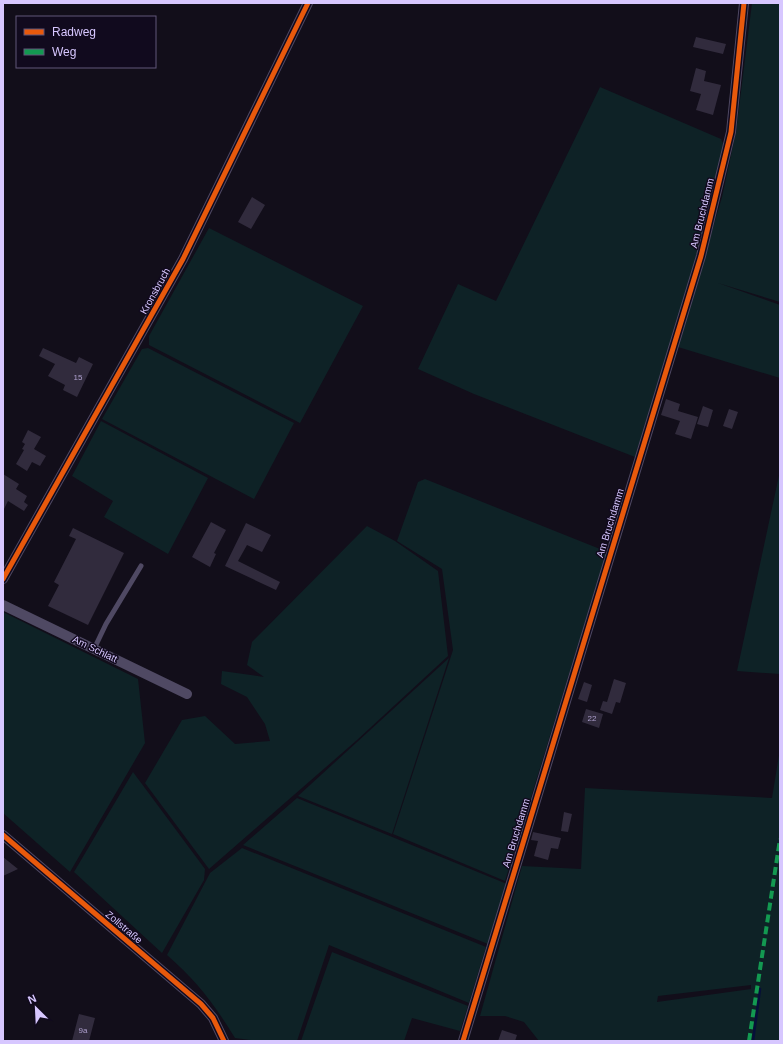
<svg xmlns="http://www.w3.org/2000/svg" width="783" height="1044" font-family="Helvetica,sans-serif">
<style>
.green{fill:#0e2226;fill-rule:evenodd}
.lines{fill:none;stroke-linecap:round;stroke-linejoin:round}
.stream{stroke:#060f39;stroke-width:2.5}
.building{fill:#312b3d}
.service{stroke:#4f4963;stroke-width:5}
.minor{stroke:#4f4963;stroke-width:10}
.quiet{stroke:#139951;stroke-width:4;stroke-dasharray:8 4;stroke-linecap:butt}
.cycleway-casing{stroke:#110a1e;stroke-width:8}
.cycleway{stroke:#e8590c;stroke-width:5}
.labels{text-anchor:middle;dominant-baseline:central;stroke-width:3;stroke-linejoin:round;paint-order:stroke}
.number-label{font-size:8px;fill:#aea0ce}
.street-label{font-size:10px;fill:#d7c7ff;stroke:#110a1e}
</style>
<rect width="100%" height="100%" fill="#120e1a"/>
<!-- green -->
<path class="green" d="M752,3H780V302L718,283L780,305V378L678,347L722,197L736,132Z
M600,87L721,139L724,146L691,277L635,457L474,394L418,369L458,284L496,301Z
M209,228L363,306L300,423L149,345V336Z
M148,348L294,423L254,499L102,419L142,349Z
M101,421L208,478L168,554L104,517L113,501L72,476Z
M780,471V674L737,671Z
M425,479L605,551L606,555L505,881L393,834L453,650L442,569L397,541L418,482Z
M367,526L395,541L438,571L448,656L357,740L209,869L145,783L182,720L205,716L235,744L270,741L265,724L247,697L221,684L222,671L264,677L247,665L252,642Z
M3,612L138,679L145,743L70,872L3,813Z
M449,658L392,834L298,796Z
M780,749V1041H539L524,1022L505,1016H480L522,866L581,869L585,788L772,798ZM751,985V989L657,1002L658,996Z
M133,772L205,869L204,880L162,953L74,872Z
M297,798L507,884L488,944L243,845Z
M242,848L486,947L469,1003L329,945L297,1041H259L235,1038C214,1004 197,981 167,955L210,873Z
M332,952L468,1006L460,1031L412,1018L404,1041H301Z"/>
<g class="lines">
<!-- stream -->
<path class="stream" d="M753,1041L760,989"/>
</g>
<!-- building -->
<path class="building" d="M696,37L726,44L723,54L693,47Z
M696,68L706,71L704,81L721,85L713,115L696,110L701,94L690,91Z
M252,197L265,205L251,229L238,222Z
M43,348L76,363L79,357L93,364L77,397L63,390L65,385L48,376L55,364L39,356Z
M666,399L680,404L678,411L698,417L691,439L675,434L680,421L661,415Z
M703,406L713,410L708,427L697,424Z
M729,409L738,412L732,429L723,426Z
M28,430L41,437L34,449L46,456L40,466L32,462L27,471L16,464L24,450L22,449L25,444L22,442Z
M3,474L19,484L16,489L27,496L24,502L28,505L24,511L8,501L3,511Z
M211,522L226,530L214,553L216,554L210,567L192,557Z
M246,523L271,535L262,552L247,545L238,561L280,582L276,590L225,566Z
M73,528L124,553L88,625L48,606L59,585L54,582L76,539L69,536Z
M614,679L626,683L620,703L616,702L612,714L600,710L603,701L607,702Z
M584,682L592,685L587,702L578,699Z
M586,709L603,714L599,728L582,722Z
M564,812L572,814L568,832L561,831Z
M533,832L561,838L558,849L551,848L548,860L534,856L538,841L531,840Z
M3,857L18,869L3,876Z
M79,1014L95,1018L89,1041H72Z
M502,1030L517,1035L515,1041H498Z"/>
<g class="lines">
<!-- service -->
<path class="service" d="M94,649L106,624L141,566"/>
<!-- minor -->
<path class="minor" d="M3,579L183,259L308,3
M3,605L187,694
M3,835L201,1004L213,1018L224,1041
M463,1041L701,256L731,132L744,3"/>
<!-- quiet -->
<path class="quiet" d="M749,1041L780,839"/>
<defs>
<path id="cycleway" d="M3,579L183,259L308,3
M3,835L201,1004L213,1018L224,1041
M463,1041L701,256L731,132L744,3"/>
</defs>
<!-- cycleway casing -->
<use href="#cycleway" class="cycleway-casing"/>
<!-- cycleway -->
<use href="#cycleway" class="cycleway"/>
</g>
<g class="labels">
<!-- number labels -->
<g class="number-label">
<text x="78" y="377">15</text>
<text x="592" y="718">22</text>
<text x="83" y="1030">9a</text>
</g>
<!-- street labels -->
<g class="street-label">
<text transform="translate(702 213) rotate(-76)">Am Bruchdamm</text>
<text transform="translate(155 291) rotate(-61)">Kronsbruch</text>
<text transform="translate(610 523) rotate(-73)">Am Bruchdamm</text>
<text transform="translate(95 649) rotate(26)">Am Schlatt</text>
<text transform="translate(516 833) rotate(-73)">Am Bruchdamm</text>
<text transform="translate(124 927) rotate(40)">Zollstraße</text>
</g>
</g>
<!-- border -->
<rect width="783" height="1044" fill="none" stroke="#d7c7ff" stroke-width="8"/>
<!-- legend -->
<rect x="16" y="16" width="140" height="52" fill="#110a1e" stroke="#605678"/>
<rect x="24" y="29" width="20" height="6" fill="#e8590c" stroke="#605678"/>
<text x="52" y="36" font-size="12" fill="#d7c7ff">Radweg</text>
<rect x="24" y="49" width="20" height="6" fill="#139951" stroke="#605678"/>
<text x="52" y="56" font-size="12" fill="#d7c7ff">Weg</text>
<!-- north arrow -->
<g transform="translate(36 1008) rotate(336)" stroke="#110a1e" stroke-width="3" paint-order="stroke">
<path d="M0-3L7 15L0 10L-7 15Z" fill="#d7c7ff"/>
<text y="-6" font-size="11" font-weight="bold" text-anchor="middle" fill="#d7c7ff">N</text>
</g>
</svg>
